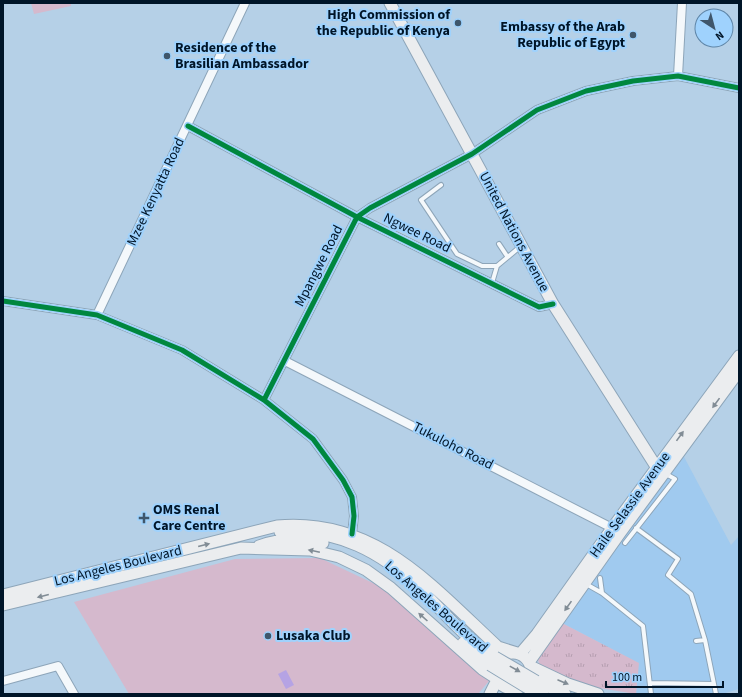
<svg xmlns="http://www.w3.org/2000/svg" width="742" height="697" font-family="'Source Sans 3',sans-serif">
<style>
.built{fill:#a0caef}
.grass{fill:#d5b9cd}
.park{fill:url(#park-tufts)}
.water{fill:#b5a3e4}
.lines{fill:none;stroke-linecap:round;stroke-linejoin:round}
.lane-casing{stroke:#8da5b9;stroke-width:6}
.street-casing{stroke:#8da5b9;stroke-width:10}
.secondary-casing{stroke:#8da5b9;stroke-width:13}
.lane{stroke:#f4f8fb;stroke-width:4}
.street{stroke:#f4f8fb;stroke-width:8}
.secondary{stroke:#ebedef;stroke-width:11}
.secondary-bridge-casing{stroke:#8da5b9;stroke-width:13;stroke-linecap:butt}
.secondary-bridge{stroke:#ebedef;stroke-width:11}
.cycleway-casing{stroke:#9fd2fd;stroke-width:8}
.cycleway{stroke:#00873e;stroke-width:5}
.oneway{fill:#818c95}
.poi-dot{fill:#3f566b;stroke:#9fd2fd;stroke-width:1.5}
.labels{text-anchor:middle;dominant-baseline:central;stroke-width:4;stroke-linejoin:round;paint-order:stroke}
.poi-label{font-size:14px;font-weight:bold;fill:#001528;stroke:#9fd2fd;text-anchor:start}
.street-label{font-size:14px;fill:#001528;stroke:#9fd2fd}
</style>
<defs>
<pattern id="park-tufts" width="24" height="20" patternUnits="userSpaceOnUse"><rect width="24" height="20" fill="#d5b9cd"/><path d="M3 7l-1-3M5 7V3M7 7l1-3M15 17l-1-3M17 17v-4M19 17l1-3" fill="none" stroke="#b59eb0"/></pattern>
</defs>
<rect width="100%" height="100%" fill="#b5d0e7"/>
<!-- built -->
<path class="built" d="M683,455L731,545L739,536V689L722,694H636L638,663L560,622Z"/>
<!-- grass -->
<path class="grass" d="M31,3H71V6L34,14Z
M320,558L394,593L489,681L478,694H129L74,602L235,559Z"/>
<!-- park -->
<path class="park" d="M560,622L639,663L636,694L593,687L567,681L540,667L537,656Z"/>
<!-- water -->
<path class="water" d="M286,670L294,685L286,689L278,674Z"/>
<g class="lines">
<defs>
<path id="lane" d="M441,185L421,200L457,254L482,266H497L521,246
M499,244L507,256
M492,283L497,266
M636,528L678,559L668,575L691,594L705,640
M625,543L675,479L666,474
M600,578L602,593
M586,584L602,593L643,626L651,694
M696,641L705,640L714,684
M651,683L714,684L716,694"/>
<path id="street" d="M678,76L682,3
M188,126L357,217L539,307L553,304
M3,301L97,315L182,350L264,400L313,439L343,480L352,497L354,516L352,534
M97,315L245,3
M285,361L616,530
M264,400L357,217L370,208L472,154L537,110L586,91L633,81L678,76L739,88
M3,681L58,666L74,694"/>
<path id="secondary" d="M390,3L553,304L657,468L665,473
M280,532C338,529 381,551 422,591C438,606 452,623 468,637C476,644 486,651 495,657
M259,546C280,538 302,539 323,543
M3,595L277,526C375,517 432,586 498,647L517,653
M3,605L241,548L310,550L339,557L366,570L391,588L482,669L496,678
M463,643L490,665
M495 671a18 18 0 1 1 36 0a18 18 0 1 1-36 0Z
M520,654L537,634L613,527L739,356
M529,662L620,533L739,371
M530,666L568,684L598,694
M536,681L565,694
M531,690L543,694
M490,694L497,680"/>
</defs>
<!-- lane casing -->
<use href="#lane" class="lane-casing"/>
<!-- street casing -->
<use href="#street" class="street-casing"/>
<!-- secondary casing -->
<use href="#secondary" class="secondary-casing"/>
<!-- lane -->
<use href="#lane" class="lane"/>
<!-- street -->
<use href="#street" class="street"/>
<!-- secondary -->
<use href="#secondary" class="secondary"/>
<defs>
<path id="secondary-bridge" d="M495,657L536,681
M490,665L531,690"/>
</defs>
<!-- secondary-bridge casing -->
<use href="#secondary-bridge" class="secondary-bridge-casing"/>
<!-- secondary-bridge -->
<use href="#secondary-bridge" class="secondary-bridge"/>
<defs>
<path id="cycleway" d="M188,126L357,217L539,307L553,304
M3,301L97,315L182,350L264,400L313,439L343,480L352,497L354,516L352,534
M264,400L357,217L370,208L472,154L537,110L586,91L633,81L678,76L739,88"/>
</defs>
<!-- cycleway casing -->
<use href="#cycleway" class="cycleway-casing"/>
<!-- cycleway -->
<use href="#cycleway" class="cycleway"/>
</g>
<!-- one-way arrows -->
<defs><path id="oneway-solid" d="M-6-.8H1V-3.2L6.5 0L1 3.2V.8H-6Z"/></defs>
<g class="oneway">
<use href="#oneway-solid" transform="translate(716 403) rotate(126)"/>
<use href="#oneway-solid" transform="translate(680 436) rotate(-54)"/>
<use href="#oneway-solid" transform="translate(204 545) rotate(-14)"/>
<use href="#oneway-solid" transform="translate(314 551) rotate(-168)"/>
<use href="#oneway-solid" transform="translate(43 596) rotate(166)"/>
<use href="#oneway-solid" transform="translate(568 606) rotate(125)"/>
<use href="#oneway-solid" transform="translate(423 617) rotate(-138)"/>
<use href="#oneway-solid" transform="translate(515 669) rotate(29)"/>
<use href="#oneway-solid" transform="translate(563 682) rotate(23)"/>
</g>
<!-- markers -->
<g class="poi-dot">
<circle cx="458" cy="23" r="4"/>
<circle cx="633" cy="35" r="4"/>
<circle cx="167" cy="56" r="4"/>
<path d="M142 512h4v4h4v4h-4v4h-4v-4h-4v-4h4z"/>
<circle cx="268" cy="636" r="4"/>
</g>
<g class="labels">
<!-- poi labels -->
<g class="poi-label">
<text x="450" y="15" text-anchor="end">High Commission of<tspan x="450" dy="16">the Republic of Kenya</tspan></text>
<text x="625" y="27" text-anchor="end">Embassy of the Arab<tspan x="625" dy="16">Republic of Egypt</tspan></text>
<text x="175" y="48">Residence of the<tspan x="175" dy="16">Brasilian Ambassador</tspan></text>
<text x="153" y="510">OMS Renal<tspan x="153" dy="16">Care Centre</tspan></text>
<text x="276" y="636">Lusaka Club</text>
</g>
<!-- street labels -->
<g class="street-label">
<text transform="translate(156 192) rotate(-65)">Mzee Kenyatta Road</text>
<text transform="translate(514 232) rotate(62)">United Nations Avenue</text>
<text transform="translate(417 233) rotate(26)">Ngwee Road</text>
<text transform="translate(319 266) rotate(-63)">Mpangwe Road</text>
<text transform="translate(453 446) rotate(27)">Tukuloho Road</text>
<text transform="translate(630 505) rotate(-54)">Haile Selassie Avenue</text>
<text transform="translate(118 566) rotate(-14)">Los Angeles Boulevard</text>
<text transform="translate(436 607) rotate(41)">Los Angeles Boulevard</text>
</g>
</g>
<!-- border -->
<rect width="742" height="697" fill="none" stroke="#001528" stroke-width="8"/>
<!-- north arrow -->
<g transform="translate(714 28) rotate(144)"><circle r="19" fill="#9fd2fd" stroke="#5f86a8"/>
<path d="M0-3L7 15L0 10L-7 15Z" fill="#3f566b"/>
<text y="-6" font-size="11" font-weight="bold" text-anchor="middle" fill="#001528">N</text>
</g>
<!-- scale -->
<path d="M606 681v6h117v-6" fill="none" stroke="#001528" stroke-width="2"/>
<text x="612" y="681" font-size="12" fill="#001528" stroke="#9fd2fd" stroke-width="3" paint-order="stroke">100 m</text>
</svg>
